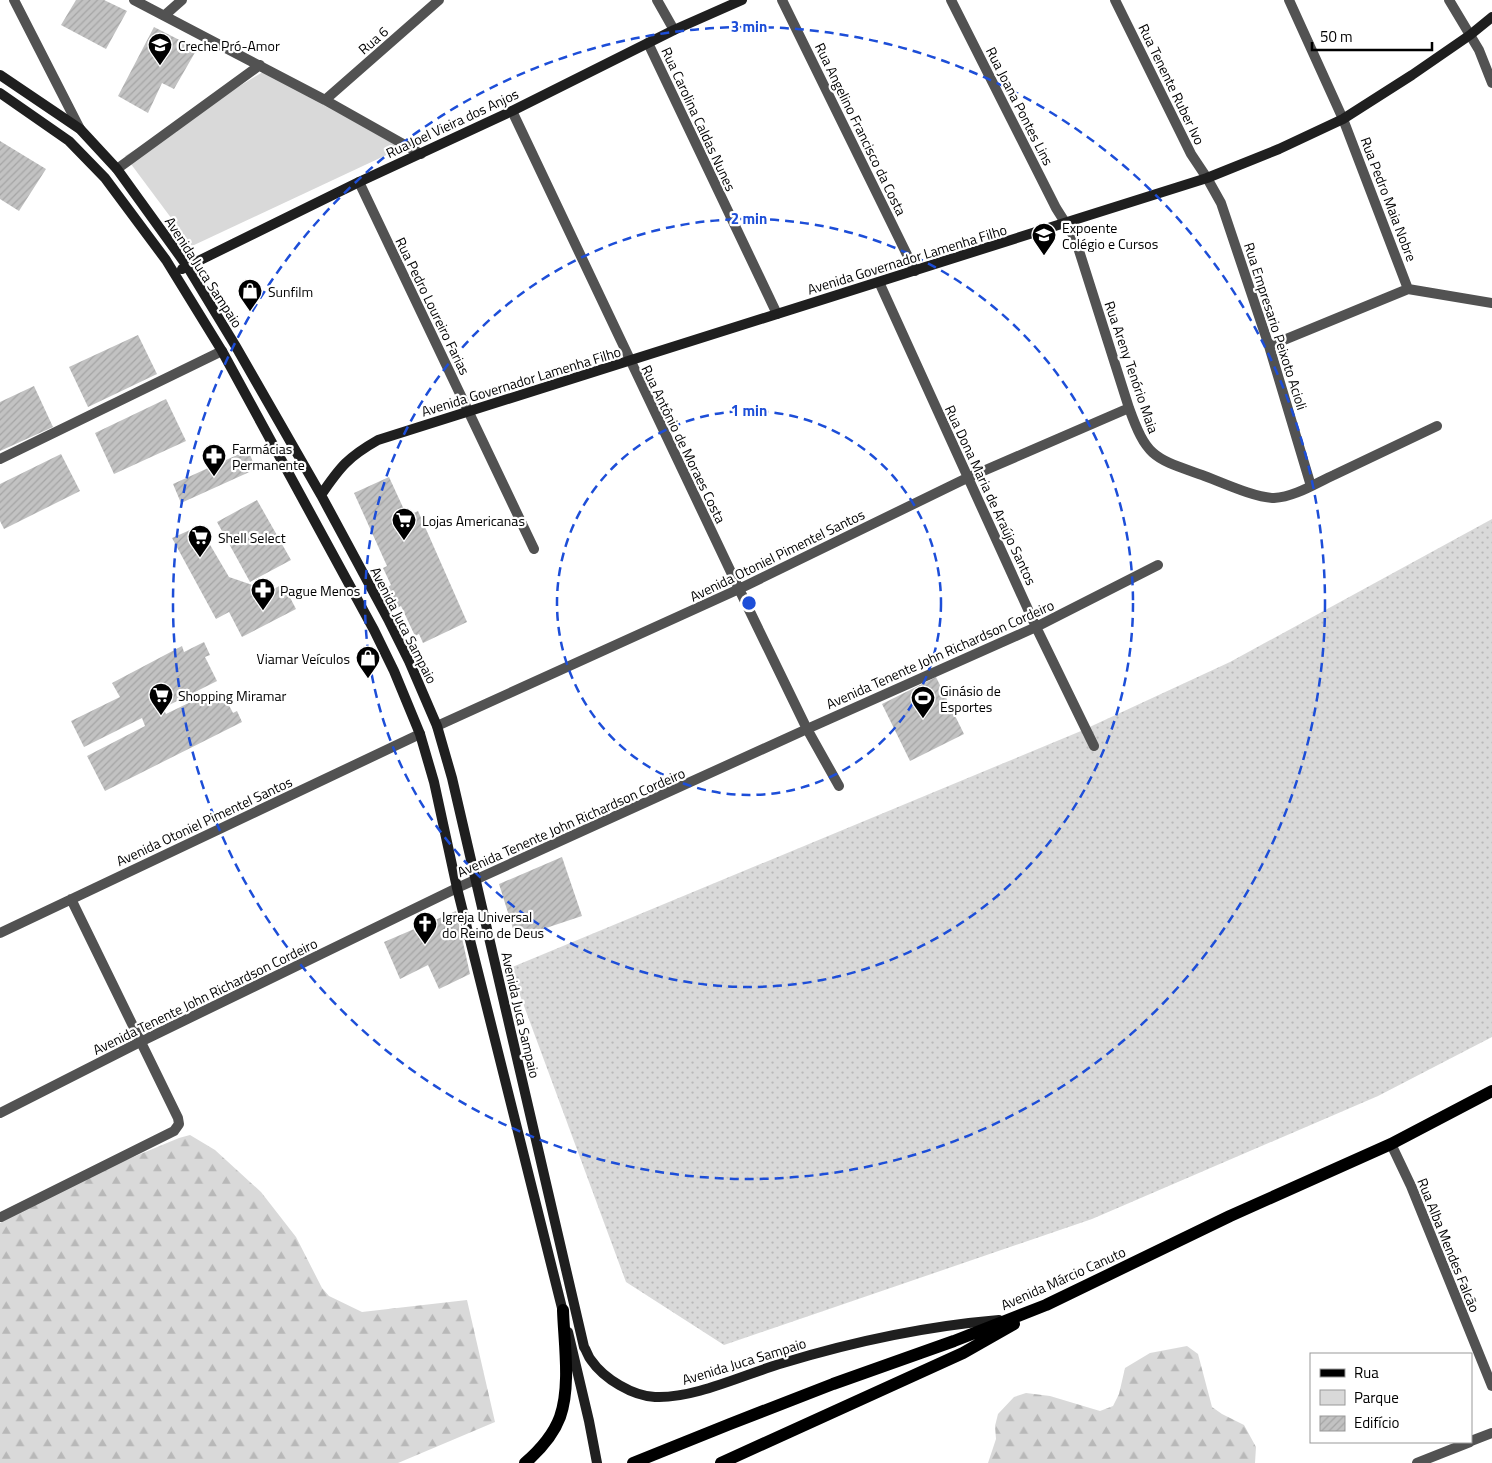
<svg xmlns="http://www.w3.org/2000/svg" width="1492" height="1463" font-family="'Titillium Web',sans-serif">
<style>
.grass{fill:url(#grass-dots)}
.forest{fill:url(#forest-firs)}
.park{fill:#d9d9d9}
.building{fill:url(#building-hatch)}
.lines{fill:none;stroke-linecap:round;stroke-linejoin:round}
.street{stroke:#525252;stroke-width:10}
.secondary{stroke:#1f1f1f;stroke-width:10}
.primary{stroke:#000;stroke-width:12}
.ring{fill:none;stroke:#1d4ed8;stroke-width:2.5;stroke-dasharray:9 6}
.labels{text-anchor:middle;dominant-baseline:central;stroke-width:4.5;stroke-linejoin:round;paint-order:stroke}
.street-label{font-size:14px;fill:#000;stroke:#fff}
.poi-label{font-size:14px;fill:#000;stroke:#fff;text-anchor:start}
.centre{fill:#1d4ed8;stroke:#fff;stroke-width:2.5}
.ring-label{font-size:15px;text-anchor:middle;font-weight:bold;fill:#1d4ed8;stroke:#fff;stroke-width:4.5;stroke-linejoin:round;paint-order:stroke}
</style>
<defs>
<pattern id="grass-dots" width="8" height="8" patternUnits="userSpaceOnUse" patternTransform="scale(1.25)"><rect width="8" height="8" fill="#d9d9d9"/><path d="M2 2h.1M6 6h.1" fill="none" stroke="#b8b8b8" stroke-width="1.8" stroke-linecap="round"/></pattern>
<pattern id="forest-firs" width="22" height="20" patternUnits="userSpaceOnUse" patternTransform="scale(1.25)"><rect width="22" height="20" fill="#d9d9d9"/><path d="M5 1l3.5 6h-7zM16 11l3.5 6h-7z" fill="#b8b8b8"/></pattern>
<pattern id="building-hatch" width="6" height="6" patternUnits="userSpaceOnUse" patternTransform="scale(1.25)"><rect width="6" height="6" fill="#c2c2c2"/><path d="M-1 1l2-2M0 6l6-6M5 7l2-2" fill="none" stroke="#a5a5a5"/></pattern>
</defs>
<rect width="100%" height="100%" fill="#fff"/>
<!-- grass -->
<path class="grass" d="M1492,519V1037L1378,1096L1092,1219L724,1345L626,1282L510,968L1081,731L1230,662Z"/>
<!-- forest -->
<path class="forest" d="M190,1135L215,1150L261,1192L296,1237L322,1288L329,1296L362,1312L467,1300L495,1422L398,1463H0V1223L37,1197L179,1138Z
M1187,1346L1198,1354L1212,1407L1222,1414L1244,1425L1256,1447L1255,1463H988L996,1439L995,1426L998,1414L1014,1397L1026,1393L1050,1396L1100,1411L1113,1406L1119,1394L1125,1368L1150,1353Z"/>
<!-- park -->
<path class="park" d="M266,70L412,143L192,246L125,156Z"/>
<!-- building -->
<path class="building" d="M76,0H104L127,11L106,49L61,25Z
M154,27L197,49L174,89L162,83L148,113L118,96Z
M0,141L46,169L19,211L0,199Z
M138,335L157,374L88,407L69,367Z
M34,386L53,427L0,451V402Z
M166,399L186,441L114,474L95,433Z
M248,450L256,469L181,503L173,484Z
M61,454L80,491L4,529L0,521V484Z
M389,477L407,516L418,511L467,622L423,643L419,634L415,636L401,606L397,608L387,588L391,585L383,568L387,566L354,493Z
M257,500L291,560L250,582L217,522Z
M199,526L229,577L270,591L283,584L296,609L242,637L229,612L216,619L172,538Z
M204,642L210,655L205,657L217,681L163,708L166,714L211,692L213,696L222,692L233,713L237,711L242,722L105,791L87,756L145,726L142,718L84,747L71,721L120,697L112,683L182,646L184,652Z
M936,677L964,734L910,761L882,704Z
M562,857L582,916L516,938L499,884Z
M456,911L470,974L439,989L428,965L400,979L384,942Z"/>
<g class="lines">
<!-- street -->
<path class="street" d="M14,0L80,129
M134,0L325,100L421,154
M657,0L674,30
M782,0L915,271
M951,0L1056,208L1075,238L1129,408C1147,458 1154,458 1202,475C1221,482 1255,498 1274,498C1295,497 1316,483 1334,475C1369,458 1403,442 1437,426
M1115,0L1191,154L1207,178L1221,203L1269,346L1311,486
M1289,0L1343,119L1408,289
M1449,0L1479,50L1492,83
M165,15L182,0
M648,43L777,314
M325,100L439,0
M512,111L739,589L807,729L839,786
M117,169L260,65
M359,182L534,549
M879,282L1036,627L1094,746
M1269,346L1408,289L1492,303
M0,459L222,351
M437,726L739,589L967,478L1129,408
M0,933L420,734
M0,1113L140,1042L457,888L807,729L1036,627L1158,565
M1391,1144L1411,1186L1492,1386
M1,1217L174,1131L179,1124L178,1118L71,899
M1471,1441L1492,1433
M1417,1463L1470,1442"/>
<!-- secondary -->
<path class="secondary" d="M0,75L80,129L117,169L187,266L235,345L321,495L389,621L409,661L437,726L452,778L584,1347C587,1351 588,1357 591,1360C604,1379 633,1396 655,1397C694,1399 745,1374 783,1363C852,1342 928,1326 999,1320
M0,93L69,141L105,178L166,260L222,351L374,630L394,671L420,734L434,782L457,888L564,1316
M182,269L359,182L512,111L674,30L742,0
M321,495C340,467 348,457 378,440L1207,178L1279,149L1343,119L1412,75L1470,35L1492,17
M568,1332L589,1421L597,1463"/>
<!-- primary -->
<path class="primary" d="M525,1463C540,1450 553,1436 560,1417C571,1386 564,1342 563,1310
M633,1463L730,1424L833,1384L954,1341L1046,1305L1230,1216L1391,1144L1492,1091
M721,1463L963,1353L1014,1324"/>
</g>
<!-- distance rings -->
<g class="ring">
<circle cx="749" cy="603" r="192"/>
<circle cx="749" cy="603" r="384"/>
<circle cx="749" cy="603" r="576"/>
</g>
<!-- icons -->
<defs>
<symbol id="school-pin" viewBox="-11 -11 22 30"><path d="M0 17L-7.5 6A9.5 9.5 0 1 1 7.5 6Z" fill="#000" stroke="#fff"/><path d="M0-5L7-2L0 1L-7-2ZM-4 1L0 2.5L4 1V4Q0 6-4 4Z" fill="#fff"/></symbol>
<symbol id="shop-pin" viewBox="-11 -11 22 30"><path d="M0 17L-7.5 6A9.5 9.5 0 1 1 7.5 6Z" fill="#000" stroke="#fff"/><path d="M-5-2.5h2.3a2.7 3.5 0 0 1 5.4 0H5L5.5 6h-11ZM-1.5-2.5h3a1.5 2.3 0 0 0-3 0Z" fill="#fff"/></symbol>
<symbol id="pharmacy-pin" viewBox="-11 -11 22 30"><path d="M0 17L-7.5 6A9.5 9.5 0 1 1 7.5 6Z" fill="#000" stroke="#fff"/><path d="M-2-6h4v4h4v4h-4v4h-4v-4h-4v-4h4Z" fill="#fff"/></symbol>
<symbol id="supermarket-pin" viewBox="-11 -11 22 30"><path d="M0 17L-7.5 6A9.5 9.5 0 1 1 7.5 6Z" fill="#000" stroke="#fff"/><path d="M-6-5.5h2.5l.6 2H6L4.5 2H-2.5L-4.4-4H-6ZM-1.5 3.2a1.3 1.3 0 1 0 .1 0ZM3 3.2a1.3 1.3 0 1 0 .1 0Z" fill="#fff"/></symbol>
<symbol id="stadium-pin" viewBox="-11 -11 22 30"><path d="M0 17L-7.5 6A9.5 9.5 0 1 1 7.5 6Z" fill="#000" stroke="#fff"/><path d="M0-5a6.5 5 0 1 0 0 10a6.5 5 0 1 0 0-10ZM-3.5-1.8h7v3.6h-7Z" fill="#fff"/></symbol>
<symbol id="church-pin" viewBox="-11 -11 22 30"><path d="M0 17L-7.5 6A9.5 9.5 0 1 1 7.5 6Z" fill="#000" stroke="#fff"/><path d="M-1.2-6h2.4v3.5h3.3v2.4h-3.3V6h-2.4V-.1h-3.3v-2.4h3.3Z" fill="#fff"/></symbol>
</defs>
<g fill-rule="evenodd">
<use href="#school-pin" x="146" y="31" width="28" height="38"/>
<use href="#school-pin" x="1030" y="221" width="28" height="38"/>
<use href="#shop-pin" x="236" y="277" width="28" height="38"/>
<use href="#pharmacy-pin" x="200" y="442" width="28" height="38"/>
<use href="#supermarket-pin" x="390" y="506" width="28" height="38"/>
<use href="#supermarket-pin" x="186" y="523" width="28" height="38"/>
<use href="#pharmacy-pin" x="249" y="576" width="28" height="38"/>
<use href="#shop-pin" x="354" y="644" width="28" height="38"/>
<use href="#supermarket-pin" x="147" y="681" width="28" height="38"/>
<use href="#stadium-pin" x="909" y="684" width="28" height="38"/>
<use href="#church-pin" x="411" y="910" width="28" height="38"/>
</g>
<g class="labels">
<!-- street labels -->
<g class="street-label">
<text transform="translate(373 40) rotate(-41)">Rua 6</text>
<text transform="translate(1172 84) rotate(64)">Rua Tenente Ruber Ivo</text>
<text transform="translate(1020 106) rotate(63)">Rua Joana Pontes Lins</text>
<text transform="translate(699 119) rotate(65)">Rua Carolina Caldas Nunes</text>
<text transform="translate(452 123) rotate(-25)">Rua Joel Vieira dos Anjos</text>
<text transform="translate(861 129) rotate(64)">Rua Angelino Francisco da Costa</text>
<text transform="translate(1389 199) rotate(69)">Rua Pedro Maia Nobre</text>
<text transform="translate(907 259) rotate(-17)">Avenida Governador Lamenha Filho</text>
<text transform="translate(204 272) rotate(57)">Avenida Juca Sampaio</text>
<text transform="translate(433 306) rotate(64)">Rua Pedro Loureiro Farias</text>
<text transform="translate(1276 326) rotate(72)">Rua Empresario Peixoto Acioli</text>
<text transform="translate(1132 367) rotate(71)">Rua Areny Tenório Maia</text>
<text transform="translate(521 381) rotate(-17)">Avenida Governador Lamenha Filho</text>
<text transform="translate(684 444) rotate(64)">Rua Antônio de Moraes Costa</text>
<text transform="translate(991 495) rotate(65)">Rua Dona Maria de Araújo Santos</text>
<text transform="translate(777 555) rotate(-26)">Avenida Otoniel Pimentel Santos</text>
<text transform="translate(404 625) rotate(63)">Avenida Juca Sampaio</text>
<text transform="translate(940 654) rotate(-24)">Avenida Tenente John Richardson Cordeiro</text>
<text transform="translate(204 821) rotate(-25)">Avenida Otoniel Pimentel Santos</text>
<text transform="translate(571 822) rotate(-24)">Avenida Tenente John Richardson Cordeiro</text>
<text transform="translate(205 996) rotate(-26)">Avenida Tenente John Richardson Cordeiro</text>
<text transform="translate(521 1015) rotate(77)">Avenida Juca Sampaio</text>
<text transform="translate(1449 1245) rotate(68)">Rua Alba Mendes Falcão</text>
<text transform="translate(1063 1278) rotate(-24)">Avenida Márcio Canuto</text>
<text transform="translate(744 1361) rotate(-17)">Avenida Juca Sampaio</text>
</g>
<!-- poi labels -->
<g class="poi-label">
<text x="178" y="45">Creche Pró-Amor</text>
<text x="1062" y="227">Expoente<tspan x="1062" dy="16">Colégio e Cursos</tspan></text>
<text x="268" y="291">Sunfilm</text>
<text x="232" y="448">Farmácias<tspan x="232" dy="16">Permanente</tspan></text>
<text x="422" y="520">Lojas Americanas</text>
<text x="218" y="537">Shell Select</text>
<text x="280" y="590">Pague Menos</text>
<text x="350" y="658" text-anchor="end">Viamar Veículos</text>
<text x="940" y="690">Ginásio de<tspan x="940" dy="16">Esportes</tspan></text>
<text x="178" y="695">Shopping Miramar</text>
<text x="442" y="916">Igreja Universal<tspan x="442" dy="16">do Reino de Deus</tspan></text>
</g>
</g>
<circle cx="749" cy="603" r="8" class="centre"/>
<g class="ring-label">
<text x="749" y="32">3 min</text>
<text x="749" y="224">2 min</text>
<text x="749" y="416">1 min</text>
</g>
<!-- legend -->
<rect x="1310" y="1353" width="162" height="90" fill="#ffffff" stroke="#999999"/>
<rect x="1320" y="1369" width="25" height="8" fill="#000000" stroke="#999999"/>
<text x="1354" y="1378" font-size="15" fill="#000000">Rua</text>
<rect x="1320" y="1390" width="25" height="15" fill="#d9d9d9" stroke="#999999"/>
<text x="1354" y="1403" font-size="15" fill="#000000">Parque</text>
<rect x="1320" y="1416" width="25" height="15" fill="url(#building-hatch)" stroke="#999999"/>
<text x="1354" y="1428" font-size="15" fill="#000000">Edifício</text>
<!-- scale -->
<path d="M1312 42v8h120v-8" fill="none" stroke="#000000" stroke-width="2.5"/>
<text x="1320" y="42" font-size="15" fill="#000000" stroke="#ffffff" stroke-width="4" paint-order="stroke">50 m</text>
</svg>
